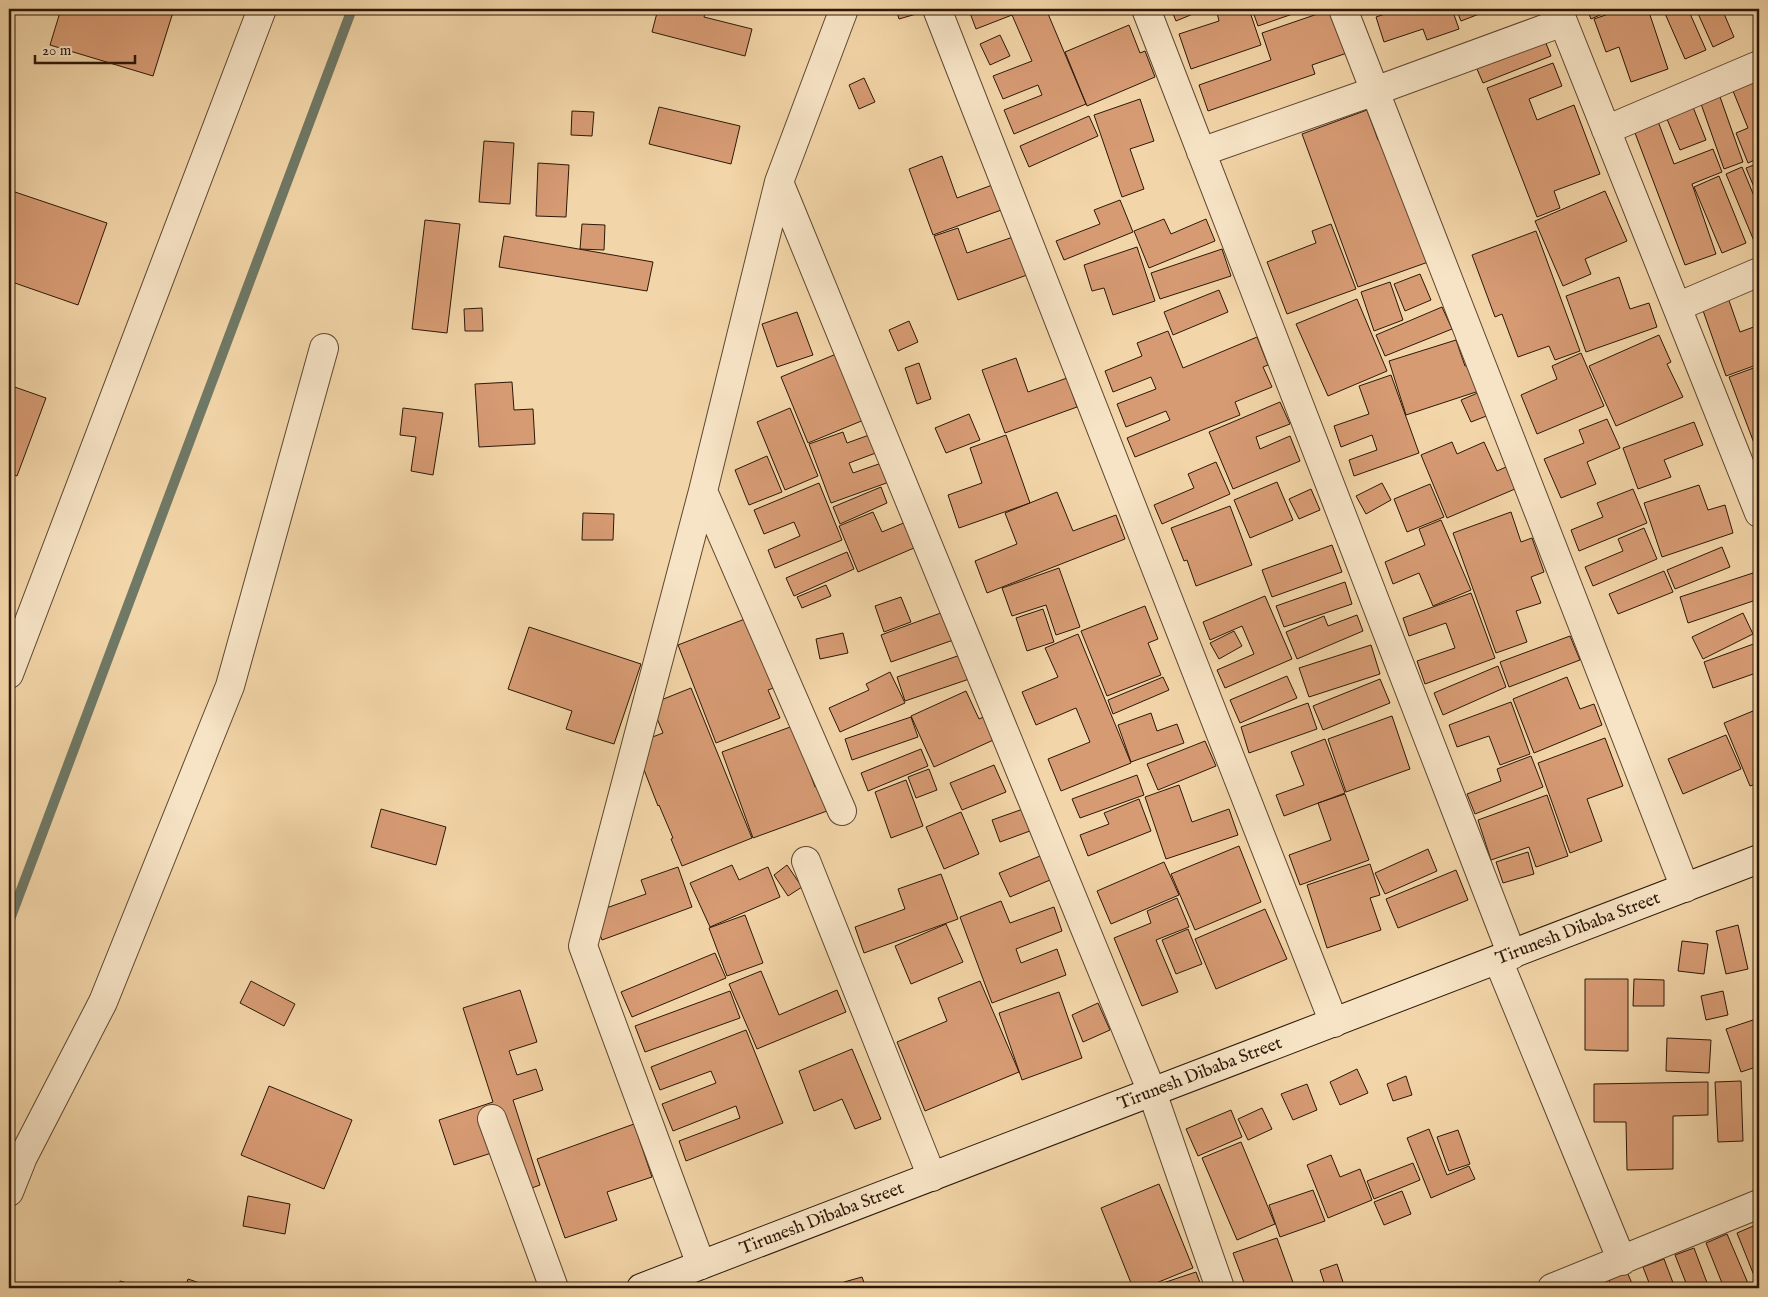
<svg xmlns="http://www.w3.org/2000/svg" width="1768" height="1297" font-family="'IM FELL English',serif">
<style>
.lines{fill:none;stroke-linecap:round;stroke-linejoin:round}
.stream{stroke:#6f7966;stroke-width:10}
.building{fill:#d79b74;stroke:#2c1808}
.minor-casing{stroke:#5e4730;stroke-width:30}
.secondary-casing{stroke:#2c1808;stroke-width:30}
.minor{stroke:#f7e4c6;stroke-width:28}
.secondary{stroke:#f7e4c6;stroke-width:28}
.labels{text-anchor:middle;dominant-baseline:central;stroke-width:4.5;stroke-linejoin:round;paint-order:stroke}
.street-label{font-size:18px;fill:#2c1808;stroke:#f7e4c6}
</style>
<rect width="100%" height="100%" fill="#f2d5a8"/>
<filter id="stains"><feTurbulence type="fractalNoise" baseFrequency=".004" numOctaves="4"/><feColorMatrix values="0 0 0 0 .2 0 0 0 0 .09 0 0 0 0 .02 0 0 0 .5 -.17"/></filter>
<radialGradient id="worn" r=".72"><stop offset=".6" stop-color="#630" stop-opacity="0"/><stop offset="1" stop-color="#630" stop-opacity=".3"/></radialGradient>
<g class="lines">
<!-- stream -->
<path class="stream" d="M9,922L352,9"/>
</g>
<!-- building -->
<path class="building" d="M61,9H174L153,76L50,45Z
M658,9H706L704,17L752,29L745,56L652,32Z
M896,9H922L923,12L899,19Z
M980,9H1046L1086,104L1014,134L1004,110L1042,95L1038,85L1003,99L993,76L1032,61L1012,15L976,29L970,13Z
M1171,9H1205L1176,21Z
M1216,9H1249L1261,45L1191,69L1179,34L1219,21Z
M1252,9H1307L1258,26Z
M1332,9L1347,53L1312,65L1315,74L1208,111L1199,85L1271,60L1262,33Z
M1399,9H1452L1459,29L1427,40L1423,29L1384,42L1376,17Z
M1456,9H1487V11L1461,21Z
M1587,9H1611V10L1591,19Z
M1623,9H1648L1668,69L1631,82L1619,47L1606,52L1594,19Z
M1663,9H1688L1706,50L1685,59Z
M1696,9H1722L1734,37L1713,47Z
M1129,25L1140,53L1145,51L1155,77L1087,106L1065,52Z
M1540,28L1551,56L1483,83L1471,55Z
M1000,35L1010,56L990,65L980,44Z
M1553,63L1562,86L1529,99L1537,120L1574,105L1600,174L1554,191L1560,208L1537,217L1487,88Z
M1753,77L1759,92V158L1748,163L1736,133L1748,128L1731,86Z
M864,78L875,102L859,109L849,85Z
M1719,94L1743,162L1724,169L1700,101Z
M1140,99L1154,141L1130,149L1144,189L1122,197L1094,115Z
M1691,102L1706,140L1680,150L1664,112Z
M659,107L740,126L731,164L649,144Z
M1367,110L1378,140L1381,139L1431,261L1358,287L1302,134Z
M572,111L594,112L592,136L571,135Z
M1089,116L1098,136L1029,167L1020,146Z
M1656,116L1674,164L1713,149L1722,172L1692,184L1716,254L1685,265L1632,125Z
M484,141L514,143L510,204L479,202Z
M942,156L957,198L995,184L1004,209L933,235L909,169Z
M538,163L569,165L566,217L536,216Z
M1759,163V199L1746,168Z
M1742,167L1759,208V239L1754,241L1726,174Z
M1719,176L1746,243L1722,253L1694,187Z
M9,190L107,223L78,305L9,281Z
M1605,191L1627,241L1585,259L1591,274L1563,286L1535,221Z
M1120,200L1133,232L1064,260L1056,241L1100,224L1094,210Z
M1164,219L1171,234L1206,219L1215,241L1149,268L1134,231Z
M425,220L460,224L447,333L412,329Z
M582,224L605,225L604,250L580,249Z
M1331,224L1356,289L1287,314L1267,262L1316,243L1312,231Z
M958,228L967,253L1013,237L1027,275L958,300L934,236Z
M1536,231L1580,351L1555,360L1549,346L1518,357L1502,314L1495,317L1472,255Z
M504,236L653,262L647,291L499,267Z
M1137,247L1155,301L1113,315L1104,288L1092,291L1084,265Z
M1222,249L1231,276L1160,299L1151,273Z
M1420,274L1431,300L1405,311L1394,284Z
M1619,277L1630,309L1649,303L1657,327L1586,352L1566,296Z
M1390,282L1403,320L1374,331L1361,292Z
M1219,290L1228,312L1173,335L1164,312Z
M1726,292L1740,332L1759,325V364L1726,376L1700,302Z
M1357,299L1387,371L1328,396L1296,324Z
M1442,307L1452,329L1385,356L1376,335Z
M482,308L483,331H465L464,309Z
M797,312L813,355L777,367L762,324Z
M909,321L918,342L898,351L889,330Z
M1168,331L1183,368L1257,337L1268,365L1263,367L1272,387L1235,402L1240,415L1135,457L1127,438L1170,420L1166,411L1126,427L1117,404L1156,389L1151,377L1113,392L1105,371L1142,356L1137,343Z
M1659,335L1671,362L1667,364L1683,397L1616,426L1589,366Z
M1456,340L1465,366L1470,365L1479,391L1406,415L1389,361Z
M853,347L876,415L808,443L781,377Z
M1581,353L1604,406L1537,434L1521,395L1557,379L1552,366Z
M1016,358L1028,392L1067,378L1077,407L1005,433L982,370Z
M919,363L931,399L917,404L905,368Z
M1759,366V441L1754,443L1729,377Z
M1391,375L1419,453L1354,476L1349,460L1377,450L1372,435L1341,447L1334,426L1369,414L1359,386Z
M512,382L514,410L533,409L535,444L479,447L475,384Z
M9,385L46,398L17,476L9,473Z
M1480,392L1489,415L1471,422L1461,400Z
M1280,402L1290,424L1256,437L1260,449L1290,436L1300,461L1233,489L1209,432Z
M403,408L443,413L433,475L411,471L416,437L400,435Z
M790,408L818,476L785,490L757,422Z
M969,414L980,440L946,453L935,428Z
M1607,419L1620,448L1587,462L1596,484L1561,498L1544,459L1584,443L1579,430Z
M1694,422L1703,445L1664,460L1671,477L1638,489L1623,448Z
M883,430L889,448L849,463L853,473L896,458L903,477L831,503L809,444L843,432L847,443Z
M1006,435L1030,503L959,528L948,495L982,483L970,448Z
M1452,442L1457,454L1484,442L1497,471L1506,467L1515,489L1447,518L1421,455Z
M767,456L782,492L749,505L735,470Z
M1216,462L1230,494L1162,524L1154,505L1194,488L1188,474Z
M1277,482L1293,520L1250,538L1234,500Z
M819,483L842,540L775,568L768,550L800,536L794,522L764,534L754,510Z
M1382,483L1391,500L1366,514L1356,496Z
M1430,484L1444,517L1407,532L1394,499Z
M1699,485L1708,510L1725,505L1733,533L1662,557L1644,503Z
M881,487L887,503L840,524L833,507Z
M1311,489L1320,510L1299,519L1289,499Z
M1633,489L1647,523L1579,551L1571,530L1603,517L1597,503Z
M1057,492L1073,531L1116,515L1125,539L987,593L975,561L1017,544L1005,513Z
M1230,506L1252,565L1196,586L1187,560L1184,561L1171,528Z
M873,512L882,532L918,517L928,542L858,572L839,526Z
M1511,512L1521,542L1532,538L1544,572L1531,577L1541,603L1516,611L1527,642L1496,653L1453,533Z
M583,513L614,514L613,540H582Z
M1441,520L1471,590L1433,606L1419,573L1393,584L1385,562L1425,545L1419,529Z
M1644,528L1657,559L1593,586L1585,567L1623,551L1618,539Z
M1332,545L1342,572L1272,597L1262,570Z
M1722,547L1730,567L1675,589L1667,570Z
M847,552L854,569L794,596L786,578Z
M1059,568L1080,627L1056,635L1046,605L1012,616L1002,588Z
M1664,571L1673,592L1618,614L1609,594Z
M1753,573L1759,592V599L1688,623L1680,597Z
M1345,582L1352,604L1284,627L1276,606Z
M826,585L831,596L802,608L797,597Z
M1471,593L1495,658L1425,684L1417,661L1455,648L1446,623L1409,636L1403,618Z
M1265,596L1292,659L1225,688L1217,670L1254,654L1242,626L1210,640L1203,622Z
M901,597L911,622L884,632L875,606Z
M1145,606L1158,639L1148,643L1161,675L1107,696L1081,631Z
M1043,609L1054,642L1027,651L1016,618Z
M949,610L959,638L891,662L881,635Z
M1743,613L1753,634L1703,659L1692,637Z
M1357,615L1363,631L1297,659L1286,632L1324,616L1328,626Z
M750,617L779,686L768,690L780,718L716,743L678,645Z
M529,627L641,664L614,744L566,729L572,711L508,689Z
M1234,631L1242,646L1219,659L1210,643Z
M843,633L848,653L820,659L816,639Z
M1078,634L1131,763L1061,791L1048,759L1090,742L1076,708L1036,725L1022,692L1058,677L1045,648Z
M1570,636L1580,660L1509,687L1500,662Z
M1759,642V672L1713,688L1704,662Z
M1371,645L1380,674L1309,697L1299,668Z
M969,652L978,676L905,701L897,677Z
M1498,666L1506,687L1443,715L1434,693Z
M890,672L905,703L840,732L829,708L869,690L866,684Z
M1287,676L1297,698L1240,723L1230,700Z
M1163,677L1169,690L1113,714L1108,700Z
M1567,677L1580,709L1594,704L1602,725L1534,753L1513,699Z
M1380,679L1390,703L1323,730L1313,706Z
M691,688L752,838L682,866L671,839L673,838L659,805L658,806L634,744L663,733L651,704Z
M966,691L979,719L990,714L1000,737L934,767L911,716Z
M1511,702L1530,754L1500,765L1489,736L1457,747L1449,725Z
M1308,703L1317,729L1249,753L1241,727Z
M1753,711L1759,725V783L1750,786L1724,723Z
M1151,713L1157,731L1177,724L1184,743L1131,762L1118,725Z
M1392,716L1410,769L1346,792L1328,739Z
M911,717L918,737L852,760L845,739Z
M793,726L815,787L818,786L827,811L753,838L722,752Z
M1726,735L1741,769L1683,794L1668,759Z
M1605,738L1623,786L1587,799L1602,841L1570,853L1538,763Z
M1325,739L1345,793L1284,816L1276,795L1304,785L1291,752Z
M1205,741L1216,766L1158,790L1147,764Z
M921,749L928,766L868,791L861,773Z
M1531,756L1543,787L1475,814L1467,794L1501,781L1497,769Z
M994,765L1006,792L962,810L950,783Z
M929,769L937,790L916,798L908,777Z
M1137,775L1144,795L1080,818L1072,799Z
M906,780L923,826L891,838L875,792Z
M1179,785L1192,822L1229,809L1238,835L1166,859L1145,797Z
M1345,794L1369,860L1300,885L1289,855L1331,840L1318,803Z
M1547,795L1568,856L1536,867L1529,847L1491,860L1478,820Z
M1139,799L1151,831L1088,856L1080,835L1109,824L1104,813Z
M381,809L446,827L436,865L371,847Z
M1023,809L1030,831L1000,842L992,820Z
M961,812L979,854L944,869L926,827Z
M1239,846L1261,902L1195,930L1171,874Z
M1428,849L1437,871L1385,894L1375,873Z
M1528,852L1534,874L1503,883L1496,862Z
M1040,856L1050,880L1010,897L999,873Z
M1164,862L1179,895L1111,924L1097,891Z
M1370,864L1380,895L1370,898L1381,930L1327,948L1307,885Z
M732,865L739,880L768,867L780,897L710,927L690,883Z
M787,865L802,887L788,896L774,875Z
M678,867L692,907L602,940L592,913L646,894L641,880Z
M1456,870L1468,900L1398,928L1386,899Z
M941,874L958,919L864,953L855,927L905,909L898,889Z
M1177,898L1189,927L1156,940L1178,992L1142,1006L1114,938L1151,923L1147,911Z
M1001,901L1010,923L1054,907L1062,931L1016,949L1021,963L1057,949L1066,975L992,1003L960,917Z
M1265,909L1287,959L1216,989L1195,939Z
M745,915L763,963L727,976L709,928Z
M946,924L963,962L911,984L895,946Z
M1738,925L1748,969L1726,974L1716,931Z
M1188,929L1202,964L1176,974L1162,940Z
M1682,941L1708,944L1704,974L1678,971Z
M715,953L726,978L632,1017L621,992Z
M761,971L779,1015L837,990L846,1012L757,1049L729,984Z
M1585,979H1628V1051L1585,1050Z
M1634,979L1664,980V1006H1633Z
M251,981L295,1004L284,1026L240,1003Z
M980,981L1019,1072L925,1111L897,1042L947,1021L938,998Z
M520,990L537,1042L509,1051L517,1075L536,1069L543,1090L513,1100L540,1185L518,1193L504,1149L454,1165L439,1120L493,1102L463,1008Z
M730,991L740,1018L645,1052L635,1026Z
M1723,991L1728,1015L1706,1020L1701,996Z
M1059,992L1082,1058L1022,1080L999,1013Z
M1098,1003L1110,1030L1083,1042L1072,1015Z
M1759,1018V1066L1741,1072L1726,1029Z
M746,1030L783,1123L686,1161L679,1141L740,1118L736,1106L673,1131L662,1104L716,1083L711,1071L660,1090L651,1067Z
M1667,1038L1711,1040L1709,1073L1666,1071Z
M852,1049L881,1119L855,1129L842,1099L814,1111L799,1071Z
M1357,1069L1368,1093L1340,1105L1330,1082Z
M1406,1076L1412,1095L1393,1101L1387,1084Z
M1741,1081L1743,1141L1718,1142L1715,1082Z
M1708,1082V1115L1673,1116V1169L1627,1170L1626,1122H1594V1084Z
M1307,1084L1317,1110L1293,1120L1281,1094Z
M269,1086L352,1120L324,1189L241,1155Z
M1262,1108L1272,1129L1248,1140L1238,1119Z
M1231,1110L1242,1137L1198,1156L1186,1129Z
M634,1124L652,1177L607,1192L617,1220L565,1238L537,1159Z
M1429,1129L1447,1175L1469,1166L1475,1179L1431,1198L1407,1138Z
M1458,1130L1470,1164L1449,1171L1437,1137Z
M1241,1142L1275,1224L1237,1240L1202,1158Z
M1331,1155L1340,1177L1360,1169L1372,1200L1328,1218L1307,1165Z
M1413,1163L1420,1180L1374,1199L1367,1181Z
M1159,1184L1193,1268L1144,1288H1133L1101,1208Z
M1313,1190L1325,1221L1280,1237L1269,1205Z
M1402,1191L1411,1214L1384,1225L1374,1202Z
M248,1196L290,1204L285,1234L243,1226Z
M1758,1224L1759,1226V1288L1737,1233Z
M1727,1234L1750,1288H1724L1706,1243Z
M1277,1238L1295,1288H1246L1233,1253Z
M1694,1248L1709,1288H1688L1675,1255Z
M1664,1259L1675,1288H1651L1643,1267Z
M1337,1264L1345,1288H1326L1320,1270Z
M1196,1272L1202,1288H1148Z
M1627,1272L1634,1288H1612L1609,1280Z
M862,1277L866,1288H846L844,1282Z
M188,1279L214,1288H185Z
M120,1281L146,1288H118Z"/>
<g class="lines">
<defs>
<path id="minor" d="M937,9L1334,1023
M1146,9L1512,955
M1343,9L1685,888
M1558,9L1759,513
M1606,130L1759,65
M1201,152L1375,91L1563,22
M779,182L1152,1092L1220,1288
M1677,307L1759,272
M703,491L842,811
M9,674L262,9
M806,861L932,1177
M1498,960L1622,1261
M492,1119L554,1288
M9,1192L23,1157L103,1002L230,686L324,348
M701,1265L583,946L703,491L779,182L844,9
M1552,1288L1759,1204"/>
<path id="secondary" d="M641,1288L1759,859"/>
</defs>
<!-- minor casing -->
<use href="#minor" class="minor-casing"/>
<!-- secondary casing -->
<use href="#secondary" class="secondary-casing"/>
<!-- minor -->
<use href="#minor" class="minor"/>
<!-- secondary -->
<use href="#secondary" class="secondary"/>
</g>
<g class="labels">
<!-- street labels -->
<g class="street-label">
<text transform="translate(1578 929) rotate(-21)">Tirunesh Dibaba Street</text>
<text transform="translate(1200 1074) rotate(-21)">Tirunesh Dibaba Street</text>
<text transform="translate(822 1219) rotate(-21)">Tirunesh Dibaba Street</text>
</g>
</g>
<!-- margin -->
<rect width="1768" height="1297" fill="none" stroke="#f2d5a8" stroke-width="30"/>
<rect x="10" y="10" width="1748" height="1277" fill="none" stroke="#2c1808" stroke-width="2.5"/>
<rect x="15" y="15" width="1738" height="1267" fill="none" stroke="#2c1808"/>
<!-- scale -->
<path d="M35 55v8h100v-8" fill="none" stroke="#2c1808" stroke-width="2.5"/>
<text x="42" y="55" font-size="15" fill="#2c1808" stroke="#f7e4c6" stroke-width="4" paint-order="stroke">20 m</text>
<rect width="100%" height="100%" filter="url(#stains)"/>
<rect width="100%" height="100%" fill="url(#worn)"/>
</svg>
